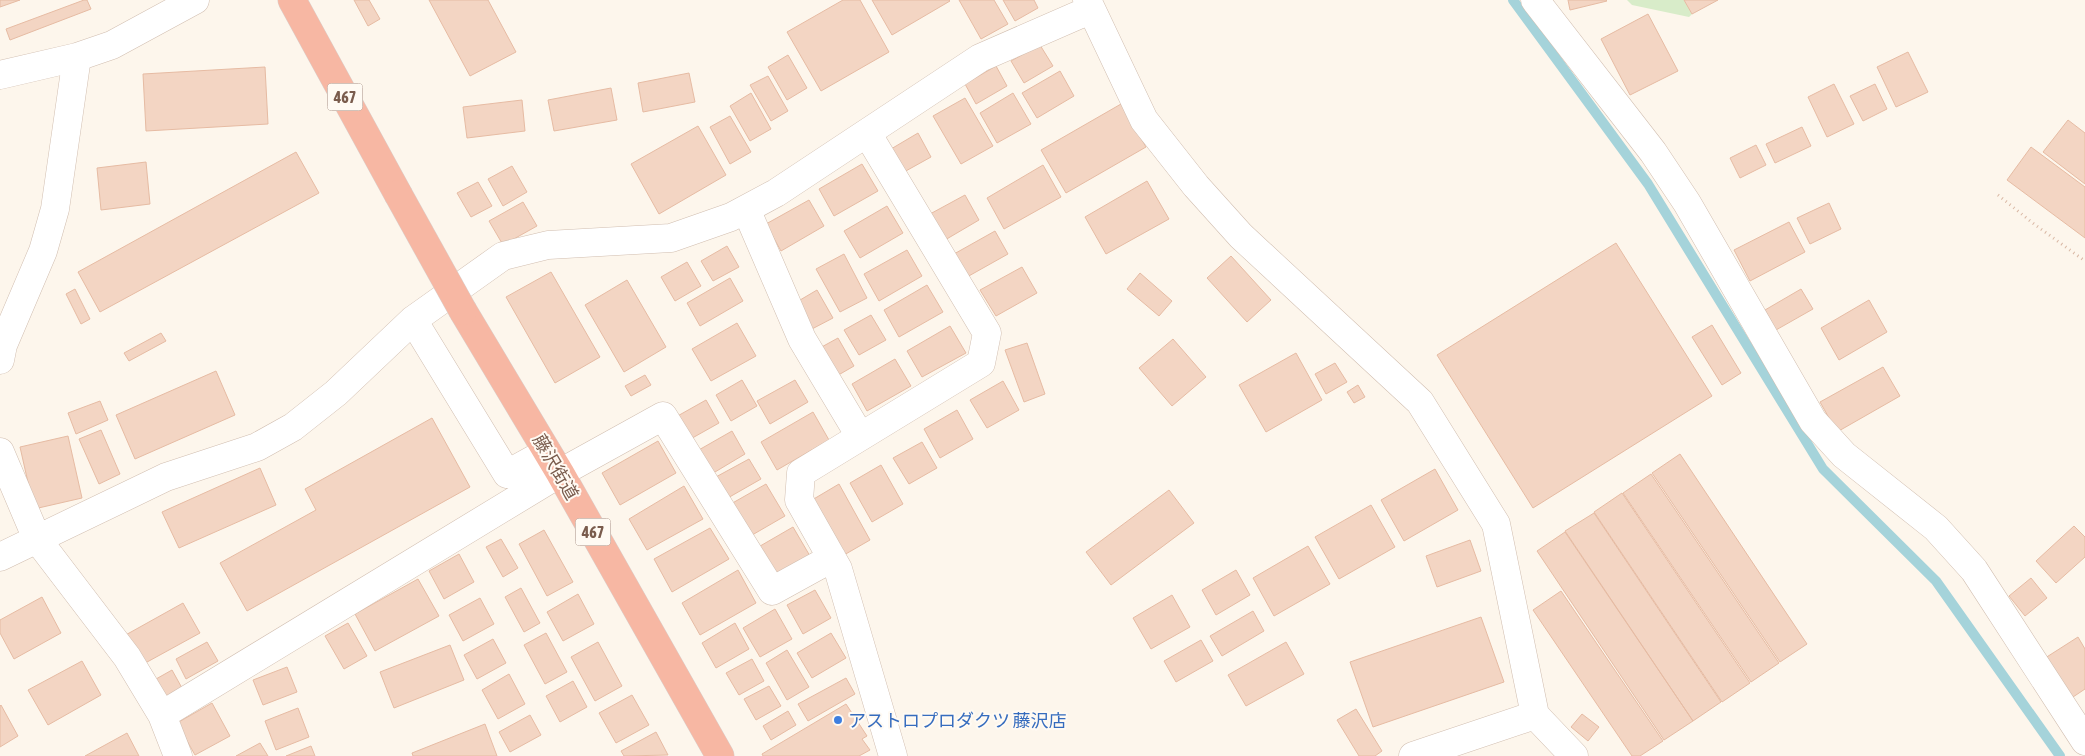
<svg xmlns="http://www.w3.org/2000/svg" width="2085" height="756" font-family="'Asap Condensed','Noto Sans JP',sans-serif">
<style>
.green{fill:#d8ecc9}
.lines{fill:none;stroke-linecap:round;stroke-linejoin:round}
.stream{stroke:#a5d3da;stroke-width:10}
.building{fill:#f3d5c3;stroke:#e6bba3}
.minor-casing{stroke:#d1beb0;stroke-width:29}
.highway-casing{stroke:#dad1cd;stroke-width:29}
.path{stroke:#d9b8a5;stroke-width:3;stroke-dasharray:1 4;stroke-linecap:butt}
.minor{stroke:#fff;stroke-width:28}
.highway{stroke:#f7b7a3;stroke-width:28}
.highway-bridge-casing{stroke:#dad1cd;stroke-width:29;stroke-linecap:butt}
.highway-bridge{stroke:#f7b7a3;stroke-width:28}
.shop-dot{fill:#3f7fe0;stroke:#fffaf3;stroke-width:2}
.labels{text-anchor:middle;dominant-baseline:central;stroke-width:4;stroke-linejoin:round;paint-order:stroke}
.shield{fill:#fffaf3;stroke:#a28b7f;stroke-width:1}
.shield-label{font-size:16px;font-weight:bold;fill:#7a5c4d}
.street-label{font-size:18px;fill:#7a5c4d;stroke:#fffaf3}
.shop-label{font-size:18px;fill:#366cbe;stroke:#fffaf3;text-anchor:start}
</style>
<rect width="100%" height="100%" fill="#fdf6ec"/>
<!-- green -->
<path class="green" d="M1627,0H1707L1689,17L1632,5Z"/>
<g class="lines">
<!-- stream -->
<path class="stream" d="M1513,0L1648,184L1823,469L1936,581L2060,756"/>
</g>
<!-- building -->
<path class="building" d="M0,0H20L0,7Z
M84,0H87L91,9L10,40L6,29Z
M354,0H369L380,19L368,26Z
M429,0H488L516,52L470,76Z
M843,0H860L889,52L821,91L787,32Z
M872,0H949L950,1L892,35Z
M959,0H994L1008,24L981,39Z
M1003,0H1034L1038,8L1015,21Z
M1568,0H1606L1607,1L1570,10Z
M1684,0H1718L1692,14Z
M1648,14L1678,71L1630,95L1601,39Z
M1040,45L1053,66L1024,83L1011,61Z
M1908,52L1928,92L1896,107L1877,67Z
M788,55L807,88L787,100L768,67Z
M996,66L1007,86L976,104L965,84Z
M265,67L268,124L146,131L143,74Z
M1060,71L1074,96L1037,118L1022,93Z
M689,73L695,102L643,112L638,83Z
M768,76L788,111L771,121L750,85Z
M1834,84L1854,124L1827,137L1808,97Z
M1875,84L1887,109L1863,121L1850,96Z
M611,88L617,120L554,131L548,100Z
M751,93L771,129L750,141L730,106Z
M1013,93L1031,124L997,143L980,113Z
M965,98L993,146L961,164L933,116Z
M522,100L525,131L467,138L463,107Z
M1121,104L1146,147L1066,193L1041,150Z
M730,116L751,152L730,164L710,127Z
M2068,120L2085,133V184L2043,152Z
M698,126L726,175L659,214L631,164Z
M1802,127L1811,146L1775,163L1766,144Z
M918,133L931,157L904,172L891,149Z
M1756,145L1766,165L1740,178L1730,158Z
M2031,147L2085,187V238L2007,180Z
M296,152L319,193L100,312L78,272Z
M146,162L150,204L101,210L97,168Z
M862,164L878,191L834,216L819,189Z
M1043,165L1061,197L1004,229L987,198Z
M512,166L527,192L503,206L488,179Z
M1147,181L1169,219L1106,254L1085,217Z
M478,182L492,206L471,217L457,193Z
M965,195L979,220L945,240L930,214Z
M809,200L824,226L781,251L766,224Z
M523,202L537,226L503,245L489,221Z
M1829,203L1841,229L1810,244L1797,218Z
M887,206L903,233L860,258L844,231Z
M1789,222L1805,252L1750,281L1734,250Z
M995,231L1008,254L967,277L954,254Z
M1616,243L1712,396L1533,508L1437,355Z
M727,246L739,267L713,281L701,261Z
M907,250L922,276L879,301L864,274Z
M844,254L867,298L840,312L816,269Z
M1231,256L1271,300L1247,322L1207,278Z
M687,262L701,286L675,301L661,277Z
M1022,267L1037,293L996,316L980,290Z
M551,272L600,357L555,383L506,297Z
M1140,273L1172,301L1159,316L1127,289Z
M730,278L743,301L700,326L687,303Z
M627,280L666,347L624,372L585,305Z
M927,285L943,312L899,337L884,310Z
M75,289L90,319L81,324L66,294Z
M1801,289L1813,309L1776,330L1765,310Z
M817,290L833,318L810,330L795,303Z
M1869,300L1887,332L1839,360L1821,328Z
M871,315L886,340L859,355L844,330Z
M737,323L756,356L711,381L692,349Z
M1712,325L1741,373L1722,385L1692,337Z
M950,326L966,353L922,377L907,351Z
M161,333L166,341L129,361L124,353Z
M838,338L854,366L835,377L818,349Z
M1173,339L1206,377L1172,406L1139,368Z
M1027,343L1045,394L1024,402L1005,350Z
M1296,353L1322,400L1266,432L1239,385Z
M895,359L911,386L867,411L852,384Z
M1335,363L1347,382L1326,394L1315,374Z
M1883,367L1900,396L1837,432L1820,402Z
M216,371L235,415L135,459L116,415Z
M645,375L651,385L631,396L625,386Z
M742,380L757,406L731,421L716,395Z
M795,380L808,402L770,424L757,401Z
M1003,381L1019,410L987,428L970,400Z
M1358,385L1365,397L1354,403L1347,392Z
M706,400L719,423L687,441L674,418Z
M100,401L108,420L76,434L68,413Z
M957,410L973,439L940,458L924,429Z
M813,412L829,440L777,470L761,442Z
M432,418L470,487L247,611L220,563L316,510L305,489Z
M101,430L120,474L99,484L79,439Z
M732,431L745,454L710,475L697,451Z
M68,436L82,498L34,509L20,447Z
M658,441L676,473L620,505L602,473Z
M922,442L937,468L909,484L893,458Z
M1680,454L1807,644L1780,662L1652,473Z
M749,459L761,479L726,499L714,478Z
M881,465L903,504L872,522L850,483Z
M260,468L276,505L179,548L162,512Z
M1435,469L1458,510L1404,541L1381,500Z
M1651,474L1779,663L1751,682L1623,493Z
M766,484L785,516L747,538L729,505Z
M839,484L870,540L844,555L812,500Z
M684,486L703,519L647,550L629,519Z
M1169,490L1194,523L1111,585L1086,552Z
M1622,493L1750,683L1722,702L1594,512Z
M1371,505L1395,547L1339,579L1315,537Z
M1594,513L1721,702L1693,721L1565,531Z
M2074,526L2085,537V557L2056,583L2036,561Z
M793,527L810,556L772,578L755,549Z
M710,528L729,559L672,592L654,559Z
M544,530L573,582L547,596L519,544Z
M1565,532L1693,721L1664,740L1537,551Z
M501,539L518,568L503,577L486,547Z
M1470,540L1481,571L1437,587L1426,556Z
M1308,546L1330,584L1274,616L1253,578Z
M459,554L474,582L444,599L429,571Z
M738,570L756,603L700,635L682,603Z
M1236,570L1250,595L1216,615L1202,590Z
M2031,578L2047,598L2025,616L2009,596Z
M418,579L439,616L375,651L355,614Z
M521,588L540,623L524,632L505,597Z
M815,590L831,618L803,634L787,605Z
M1561,591L1663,741L1640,756H1632L1533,610Z
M578,594L594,624L563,641L547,612Z
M1172,595L1190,627L1151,649L1133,618Z
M42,597L61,633L14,659L0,633V620Z
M480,598L494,624L463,641L449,615Z
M183,603L200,633L138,667L122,637Z
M775,609L792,639L760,657L743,628Z
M1253,611L1264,631L1222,656L1210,636Z
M1481,617L1504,682L1373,727L1350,662Z
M348,623L367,656L344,669L325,636Z
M735,623L749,649L716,668L702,643Z
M546,633L567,672L545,684L524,645Z
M831,633L846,658L812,678L797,653Z
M2078,637L2085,649V689L2067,701L2042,660Z
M493,639L506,663L477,679L464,655Z
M1201,640L1213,661L1176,682L1164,661Z
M207,642L218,661L186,679L176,659Z
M598,642L622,686L595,701L571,657Z
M1286,642L1304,674L1246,706L1228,675Z
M450,645L464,680L394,708L380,672Z
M787,650L809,687L787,700L766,663Z
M752,659L764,681L739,695L726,673Z
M82,661L101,695L48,725L28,690Z
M287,667L297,692L263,705L253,680Z
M172,670L182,688L166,697L156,679Z
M509,674L525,704L498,719L482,690Z
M846,678L855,694L808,721L798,704Z
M573,681L587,707L560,722L546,696Z
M769,686L781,706L756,720L744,699Z
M632,695L649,725L616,743L599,713Z
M212,703L230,736L195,755L177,723Z
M846,704L867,736L862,739L870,750L859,756H763L762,754Z
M1,705L18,736L0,747V706Z
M298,708L309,737L276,750L265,721Z
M1356,709L1382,751L1375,756H1359L1337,720Z
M788,711L796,725L771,740L763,726Z
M1582,714L1599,727L1588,741L1571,727Z
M530,715L541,735L510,752L499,732Z
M485,724L497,756H413L412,753Z
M656,732L668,755L624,756L621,751Z
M127,733L139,756H85Z
M260,743L268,756H236Z
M311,746L315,756H286Z"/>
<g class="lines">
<defs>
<path id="minor" d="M1087,0L1144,120L1196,186L1241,236L1420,402L1496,524L1535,715L1574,756
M1535,0L1653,152L1687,203L1813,421L1844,455L1936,528L1974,570L2085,741
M0,75L77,57
M867,133L987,333L981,363L801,473L799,500L838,569L893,756
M746,209L802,339L860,436
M413,320L507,474L547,452
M0,360L3,345L43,251L55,209L77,57L112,45L195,0
M0,452L37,539L127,657L162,715L178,756
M0,557L166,477L257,447L293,427L336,393L413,320L503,256L548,245L671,238L731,217L776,193L980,58L1090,10
M162,715L560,473L663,416L772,591L832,558
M1413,756L1535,715"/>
<path id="highway" d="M292,0L398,194
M463,311L560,473L720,756"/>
</defs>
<!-- minor casing -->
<use href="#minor" class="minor-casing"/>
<!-- highway casing -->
<use href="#highway" class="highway-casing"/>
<!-- path -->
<path class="path" d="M1998,195L2034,224L2085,261"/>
<!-- minor -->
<use href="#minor" class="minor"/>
<!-- highway -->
<use href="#highway" class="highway"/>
<defs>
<path id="highway-bridge" d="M398,194L463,311"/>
</defs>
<!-- highway-bridge casing -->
<use href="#highway-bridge" class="highway-bridge-casing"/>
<!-- highway-bridge -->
<use href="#highway-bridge" class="highway-bridge"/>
</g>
<!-- markers -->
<circle class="shop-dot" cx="838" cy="720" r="5"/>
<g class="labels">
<!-- shield labels -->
<g class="shield">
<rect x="327.5" y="83.5" width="35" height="27" rx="4"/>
<rect x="575.5" y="518.5" width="35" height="27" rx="4"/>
</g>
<g class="shield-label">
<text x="345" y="97">467</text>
<text x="593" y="532">467</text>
</g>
<!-- street labels -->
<g class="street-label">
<text transform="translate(556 467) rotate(60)">藤沢街道</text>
</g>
<!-- shop labels -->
<g class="shop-label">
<text x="848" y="720">アストロプロダクツ 藤沢店</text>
</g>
</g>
</svg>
